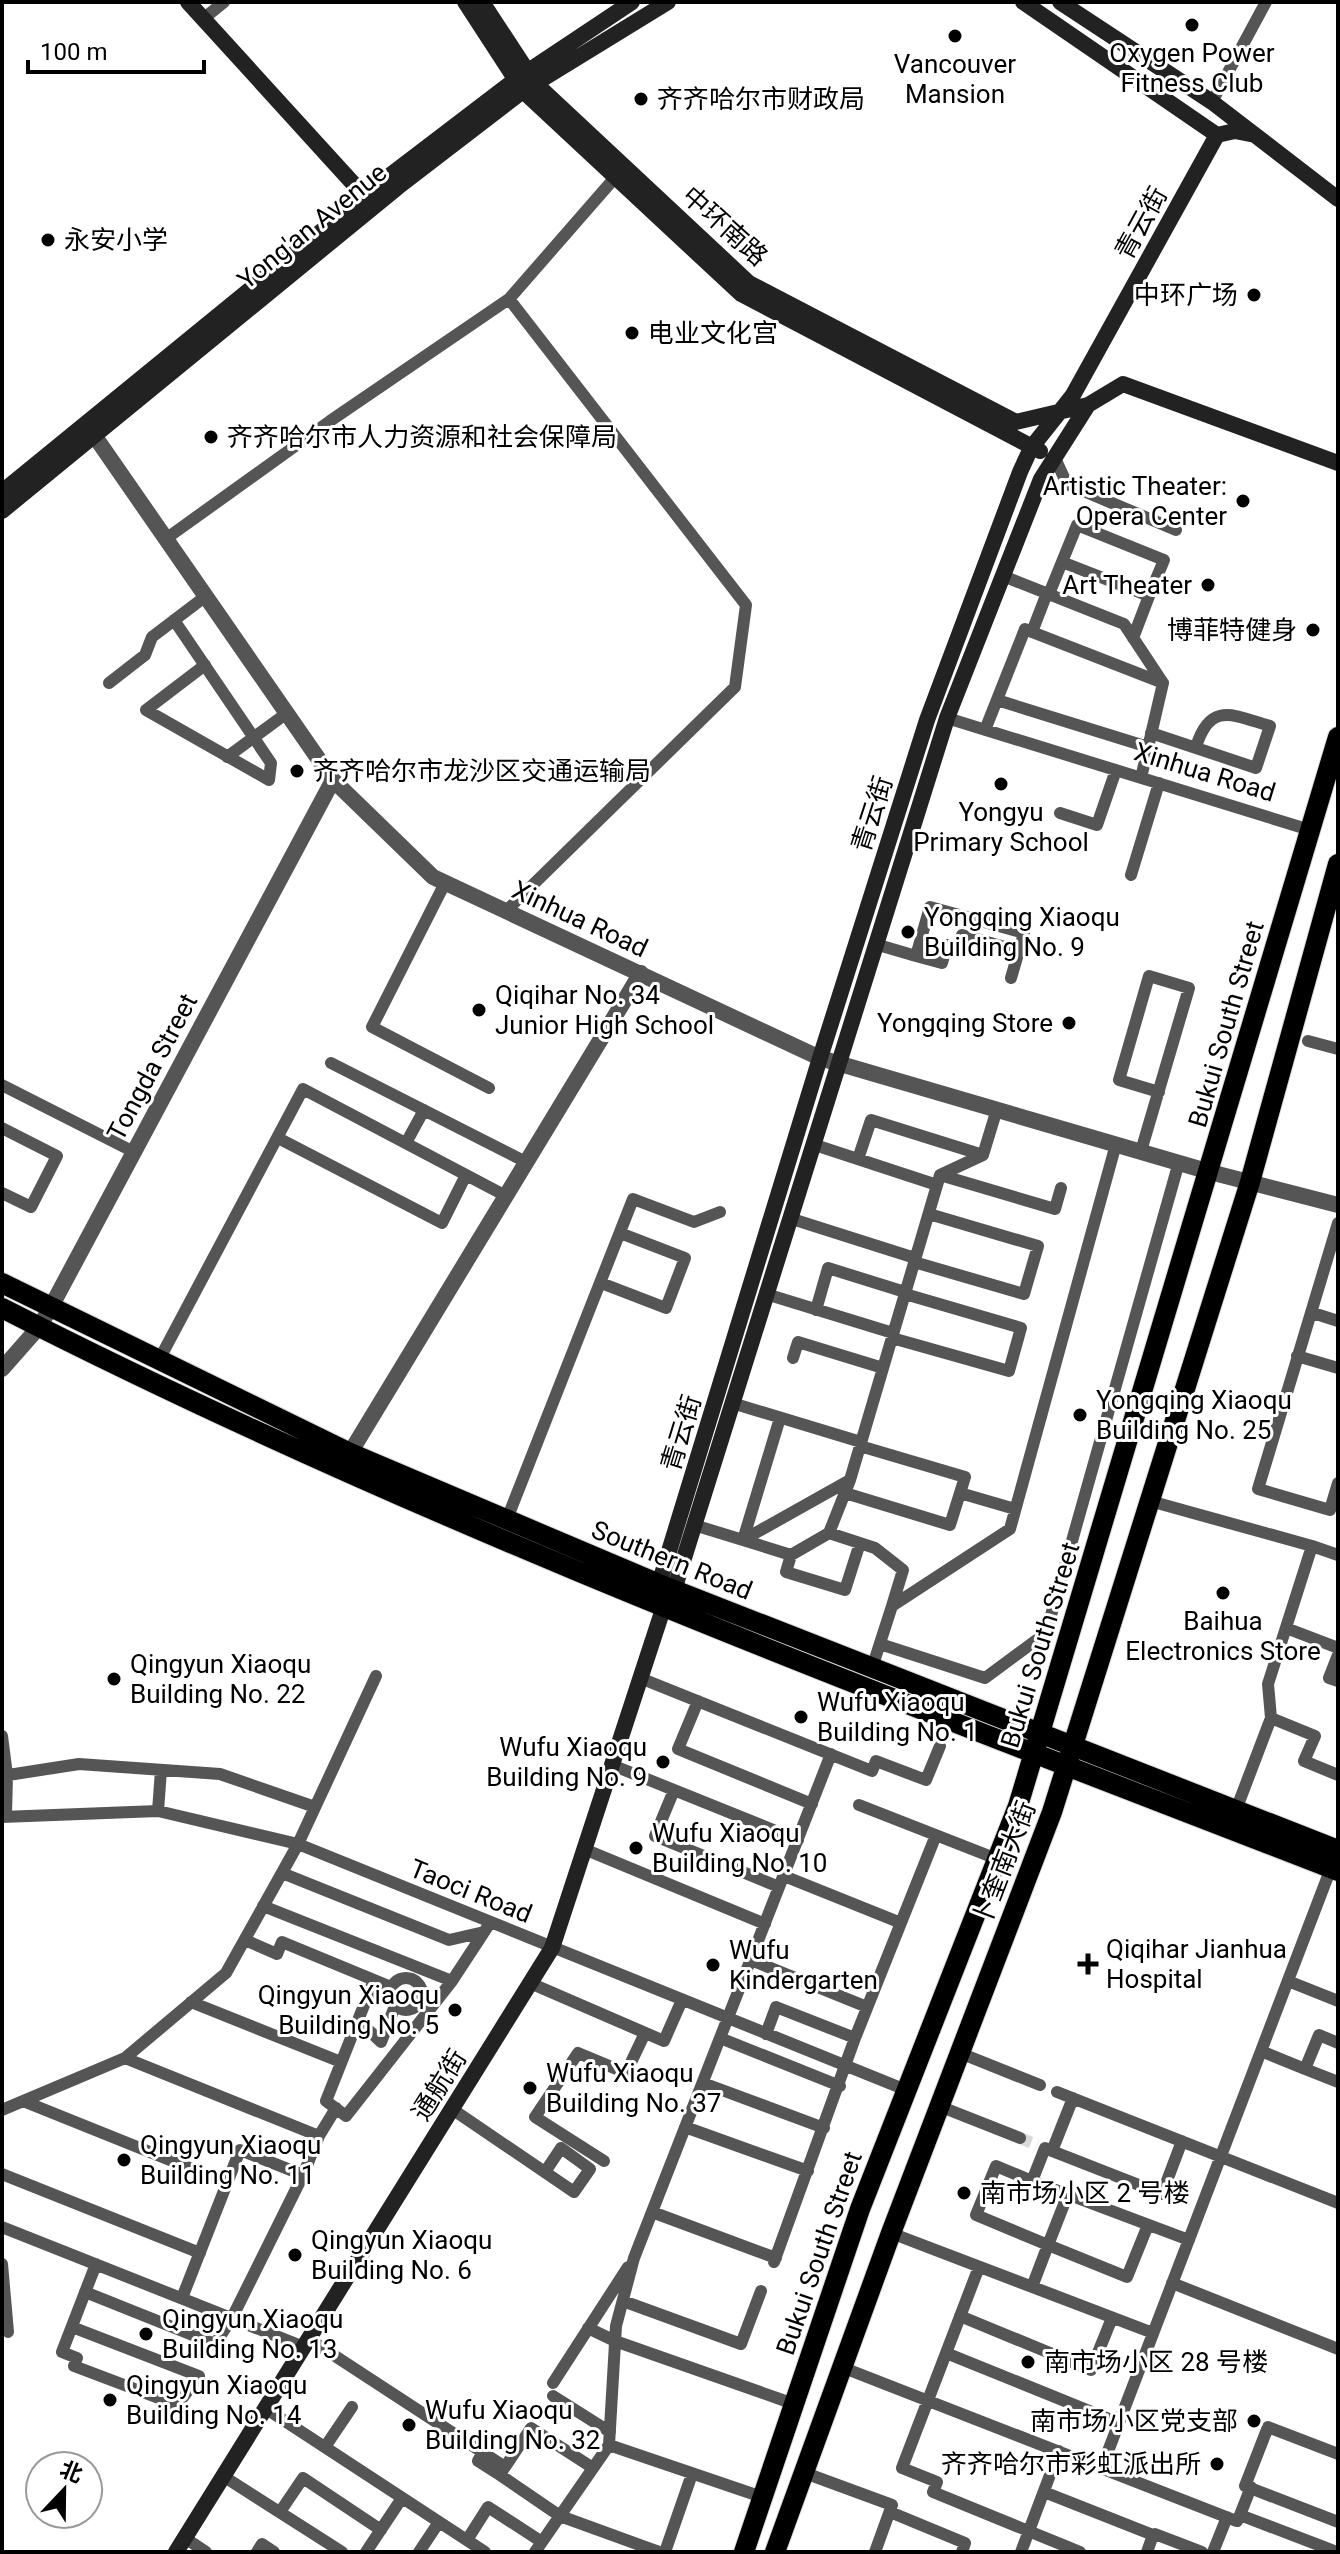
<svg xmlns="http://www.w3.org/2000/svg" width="1340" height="2554" font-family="Roboto,'Noto Sans SC',sans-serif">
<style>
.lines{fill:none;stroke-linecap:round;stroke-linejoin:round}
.minor-tunnel{stroke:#d9d9d9;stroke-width:12;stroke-dasharray:12 6;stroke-linecap:butt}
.primary-casing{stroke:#dbdbdb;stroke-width:22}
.minor{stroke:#555;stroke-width:12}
.tertiary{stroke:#555;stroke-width:16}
.secondary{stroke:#222;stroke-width:16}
.primary{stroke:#000;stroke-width:20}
.poi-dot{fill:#000;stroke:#fff;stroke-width:3}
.labels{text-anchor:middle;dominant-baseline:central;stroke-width:6;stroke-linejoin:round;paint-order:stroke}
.poi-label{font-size:26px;fill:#000;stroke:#fff;text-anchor:start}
.street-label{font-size:26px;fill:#000;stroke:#fff}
</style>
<rect width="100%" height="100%" fill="#fff"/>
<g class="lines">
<!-- minor-tunnel -->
<path class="minor-tunnel" d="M1020,2138L1037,2145"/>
<defs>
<path id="primary" d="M2,1283L350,1453L659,1584L1338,1850
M2,1308C433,1528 888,1696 1338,1871
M744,2552L860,2209L1018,1806L1338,737
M775,2552L891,2233L1052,1812L1250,1182L1338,864"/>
</defs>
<!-- primary casing -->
<use href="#primary" class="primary-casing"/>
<!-- minor -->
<path class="minor" d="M203,19L224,2
M1212,102L1266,2
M1054,456L1067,484L1176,530
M167,538L330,421L509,299L619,173
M1062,562L1149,596L1133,638
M1003,576L1124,624L1163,683
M1049,594L1077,525L1164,560L1149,596
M174,620L271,763L269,780L146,710L205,665
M1032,632L1163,683L1141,778
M109,683L145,655L152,637L206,596
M997,700L1148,747
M947,718L1310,830
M985,730L1025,629L1032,632L1047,593
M1151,733L1256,768L1270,726C1233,715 1210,701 1196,747
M227,757L287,713
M1060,813L1097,825L1116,770
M1131,875L1159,783
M445,883L372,1027L489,1088
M506,911L735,687L746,605L509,299
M875,944L916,956L930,907L1024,933L1011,978
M916,956L942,963L947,945L958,948L962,935L1019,951
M1308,1041L1338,1049
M331,1063L526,1162
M2,1085L134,1152
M2,1128L57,1156L31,1207L2,1193
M278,1138L442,1223L466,1175
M406,1143L424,1110
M812,1144L937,1185
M1141,1151C1157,1097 1173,1042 1189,988L1149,976L1119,1080L1159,1092
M858,1159L871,1120L983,1155
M940,1175L1055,1209L1061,1188
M789,1218L915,1258
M1338,1223L1258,1489L1330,1510L1338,1483
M914,1262L1024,1294L1038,1246L929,1214
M601,1283L666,1308L685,1258L620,1233
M766,1294L893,1333
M816,1310L828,1268L905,1292
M1313,1313L1338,1321
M892,1338L1009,1371L1021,1328L905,1294
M1297,1356L1338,1368
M793,1358L798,1342L883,1368
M159,1360L303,1089L506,1196
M732,1403L861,1442
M845,1493L950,1525L965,1477L860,1446
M960,1493L1015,1509
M1150,1501L1312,1546L1268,1684L1271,1718L1236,1810
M507,1519L633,1199L694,1222L720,1212
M694,1525L743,1540L780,1418
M829,1533L791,1555L786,1572L845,1590L860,1543
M1312,1546L1338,1555
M791,1555L743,1540L850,1480
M892,1606L903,1570L875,1548L829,1533L850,1480L940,1175L983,1155L997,1109
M1286,1628L1338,1648
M880,1644L985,1678L1046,1633L1179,1162
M1338,1655L1329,1678L1338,1681
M872,1668L892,1606L1010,1529L1116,1144
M640,1678L872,1771L876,1761L926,1780L940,1746
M698,1701L678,1749L812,1804
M1271,1718L1315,1736L1304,1761L1338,1775
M2,1736L7,1775L6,1815
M612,1765L798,1840
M2,1776L79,1764L220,1774L315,1807
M674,1790L655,1836L779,1887
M859,1805L997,1859
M158,1811L161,1770
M2,1817L158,1811L298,1844L906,2090
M584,1849L765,1924
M282,1873L449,1940L484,1932
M784,1876L901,1923
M263,1906L452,1981
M245,1940L277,1954L282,1942L391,1987
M751,1960L867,2007
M390 1994a16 16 0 1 1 32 0a16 16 0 1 1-32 0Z
M374,1980L326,2101L346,2116L452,1981L490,1923
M1288,1981L1338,2001
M530,1983L664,2041L682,2000
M191,2002L341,2062
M358,2020L381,2042L395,2006
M766,2034L776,2007L855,2038L774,2262
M720,2038L840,2086
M855,2038L936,1835
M1338,2043L1319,2035L1305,2069L1338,2082
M1261,2051L1305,2069
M960,2053L1040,2085
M125,2058L319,2136
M703,2083L824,2128
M1057,2092L1338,2203
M1073,2098L1052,2151L1162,2194L1182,2141
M23,2101L227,2183
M939,2106L1020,2138
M452,2109L574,2192L590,2169L561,2148L545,2172
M2,2110L125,2058L226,1973L298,1844L376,1676
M685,2127L808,2171
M1052,2151L1045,2148L1032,2181L1189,2240
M604,2161L535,2117L578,2053L626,2073L645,2033
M2,2174L200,2253
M1068,2194L1048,2245L1127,2277L1148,2225
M652,2212L776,2258
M2,2227L304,2347
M891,2233L1153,2333
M2,2264L8,2332
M979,2267L902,2468L937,2482L933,2492L1080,2552
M1172,2283L1338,2349
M1032,2287L1048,2245L976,2215L996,2166L1032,2181
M85,2292L215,2344L232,2318L303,2175
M182,2298L240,2150L303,2175L319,2136L336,2108
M623,2301L741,2344L761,2291
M960,2316L1091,2370L1112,2318
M72,2327L199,2376L177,2405L74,2366L77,2358L62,2352L96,2264
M588,2328L615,2341L794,2404
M309,2339L505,2467L531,2428L593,2468
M946,2353L1119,2423
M844,2368L1234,2520L1237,2521L1240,2515L1337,2552
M553,2383L628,2267
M553,2396L610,2432
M265,2408L485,2552
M609,2445L762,2497
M325,2447L352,2407
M483,2452L478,2461L500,2475L504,2468
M1338,2454L1268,2427L1245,2486L1338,2522
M1102,2467L1331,1868
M805,2473L892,2505L875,2552
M500,2475L560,2516L659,2552
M223,2476L342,2552
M1044,2492L1153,2535L1147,2552
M280,2512L303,2478L381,2530
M890,2512L965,2543L962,2552
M1240,2515L1251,2487
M1155,2534L1202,2552
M185,2538L206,2552
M467,2540L488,2507L542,2542
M257,2552L262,2544L274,2552
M366,2552L402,2498
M419,2552L439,2522
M535,2552L609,2445L616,2326L634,2258L831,1754
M665,2552L692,2474
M1021,2552L1059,2451
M1213,2552L1227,2517"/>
<!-- tertiary -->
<path class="tertiary" d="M87,425L333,780L433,877L820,1058L1210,1172L1338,1205
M2,1369L39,1327L51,1307L333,780
M350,1453L641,973"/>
<!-- secondary -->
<path class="secondary" d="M188,2L370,202
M465,2L523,91L741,294L1040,451
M482,2L535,83L749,283L1016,422L1088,405L1123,384L1338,463
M1023,2L1217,135
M1060,2L1212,102L1338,199
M2,492L389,176L515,80L632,2
M2,511L398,187L523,91L668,2
M661,1592L659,1584L820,1058L927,720L1020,472L1031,448L1073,395L1217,135L1235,131L1255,135
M176,2552L552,1948L664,1606L674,1590L947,718L1041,479L1088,405"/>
<!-- primary -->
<use href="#primary" class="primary"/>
</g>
<!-- markers -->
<g class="poi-dot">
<circle cx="1192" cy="25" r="8"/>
<circle cx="955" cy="36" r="8"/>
<circle cx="641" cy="99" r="8"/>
<circle cx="48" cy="240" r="8"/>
<circle cx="1254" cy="295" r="8"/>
<circle cx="632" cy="333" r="8"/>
<circle cx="211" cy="437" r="8"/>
<circle cx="1243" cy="501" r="8"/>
<circle cx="1208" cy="585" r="8"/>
<circle cx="1313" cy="630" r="8"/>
<circle cx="297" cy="771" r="8"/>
<circle cx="1001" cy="784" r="8"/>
<circle cx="908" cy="932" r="8"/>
<circle cx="479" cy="1010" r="8"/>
<circle cx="1069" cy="1023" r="8"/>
<circle cx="1080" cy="1415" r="8"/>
<circle cx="1223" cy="1593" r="8"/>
<circle cx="114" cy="1679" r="8"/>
<circle cx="801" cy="1717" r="8"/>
<circle cx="663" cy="1762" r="8"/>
<circle cx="636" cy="1848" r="8"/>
<path d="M1084 1952h8v8h8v8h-8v8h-8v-8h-8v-8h8z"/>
<circle cx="713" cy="1965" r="8"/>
<circle cx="455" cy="2010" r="8"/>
<circle cx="530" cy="2088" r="8"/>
<circle cx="124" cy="2160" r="8"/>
<circle cx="964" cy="2193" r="8"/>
<circle cx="295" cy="2255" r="8"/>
<circle cx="146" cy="2334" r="8"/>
<circle cx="1028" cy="2362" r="8"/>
<circle cx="110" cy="2400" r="8"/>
<circle cx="1254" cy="2421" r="8"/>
<circle cx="409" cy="2425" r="8"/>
<circle cx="1217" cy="2464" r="8"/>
</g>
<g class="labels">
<!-- poi labels -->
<g class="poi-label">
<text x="1192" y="53" text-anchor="middle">Oxygen Power<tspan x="1192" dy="30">Fitness Club</tspan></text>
<text x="955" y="64" text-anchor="middle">Vancouver<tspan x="955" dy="30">Mansion</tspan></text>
<text x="657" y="99">齐齐哈尔市财政局</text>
<text x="64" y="240">永安小学</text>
<text x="1238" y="295" text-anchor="end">中环广场</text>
<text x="648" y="333">电业文化宫</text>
<text x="227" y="437">齐齐哈尔市人力资源和社会保障局</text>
<text x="1227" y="486" text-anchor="end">Artistic Theater:<tspan x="1227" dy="30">Opera Center</tspan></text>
<text x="1192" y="585" text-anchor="end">Art Theater</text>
<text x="1297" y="630" text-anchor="end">博菲特健身</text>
<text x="313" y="771">齐齐哈尔市龙沙区交通运输局</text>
<text x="1001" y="812" text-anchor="middle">Yongyu<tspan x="1001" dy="30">Primary School</tspan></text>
<text x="924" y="917">Yongqing Xiaoqu<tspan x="924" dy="30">Building No. 9</tspan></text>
<text x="495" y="995">Qiqihar No. 34<tspan x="495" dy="30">Junior High School</tspan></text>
<text x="1053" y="1023" text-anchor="end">Yongqing Store</text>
<text x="1096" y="1400">Yongqing Xiaoqu<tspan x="1096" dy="30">Building No. 25</tspan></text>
<text x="1223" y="1621" text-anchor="middle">Baihua<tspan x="1223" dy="30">Electronics Store</tspan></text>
<text x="130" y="1664">Qingyun Xiaoqu<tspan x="130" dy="30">Building No. 22</tspan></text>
<text x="817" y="1702">Wufu Xiaoqu<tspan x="817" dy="30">Building No. 1</tspan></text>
<text x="647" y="1747" text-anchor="end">Wufu Xiaoqu<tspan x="647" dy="30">Building No. 9</tspan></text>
<text x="652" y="1833">Wufu Xiaoqu<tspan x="652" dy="30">Building No. 10</tspan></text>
<text x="1106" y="1949">Qiqihar Jianhua<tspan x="1106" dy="30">Hospital</tspan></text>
<text x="729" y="1950">Wufu<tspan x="729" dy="30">Kindergarten</tspan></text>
<text x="439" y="1995" text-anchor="end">Qingyun Xiaoqu<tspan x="439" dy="30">Building No. 5</tspan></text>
<text x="546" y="2073">Wufu Xiaoqu<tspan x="546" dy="30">Building No. 37</tspan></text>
<text x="140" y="2145">Qingyun Xiaoqu<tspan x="140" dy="30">Building No. 11</tspan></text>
<text x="980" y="2193">南市场小区 2 号楼</text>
<text x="311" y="2240">Qingyun Xiaoqu<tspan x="311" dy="30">Building No. 6</tspan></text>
<text x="162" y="2319">Qingyun Xiaoqu<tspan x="162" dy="30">Building No. 13</tspan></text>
<text x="1044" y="2362">南市场小区 28 号楼</text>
<text x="126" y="2385">Qingyun Xiaoqu<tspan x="126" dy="30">Building No. 14</tspan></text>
<text x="425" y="2410">Wufu Xiaoqu<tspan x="425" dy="30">Building No. 32</tspan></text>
<text x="1238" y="2421" text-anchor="end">南市场小区党支部</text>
<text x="1201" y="2464" text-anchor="end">齐齐哈尔市彩虹派出所</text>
</g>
<!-- street labels -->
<g class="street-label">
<text transform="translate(1141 223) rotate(-61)">青云街</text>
<text transform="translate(312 226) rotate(-39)">Yong'an Avenue</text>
<text transform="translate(725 226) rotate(42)">中环南路</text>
<text transform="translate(1205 772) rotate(17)">Xinhua Road</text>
<text transform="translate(872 814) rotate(-72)">青云街</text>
<text transform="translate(580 919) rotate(25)">Xinhua Road</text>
<text transform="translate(1226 1024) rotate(-74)">Bukui South Street</text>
<text transform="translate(152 1067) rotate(-62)">Tongda Street</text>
<text transform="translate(681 1433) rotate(-73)">青云街</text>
<text transform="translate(672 1560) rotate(22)">Southern Road</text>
<text transform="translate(1040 1645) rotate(-73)">Bukui South Street</text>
<text transform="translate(1004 1863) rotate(-69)">卜奎南大街</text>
<text transform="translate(471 1891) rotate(22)">Taoci Road</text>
<text transform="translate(439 2085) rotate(-58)">通航街</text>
<text transform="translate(819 2253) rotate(-71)">Bukui South Street</text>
</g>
</g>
<!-- border -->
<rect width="1340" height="2554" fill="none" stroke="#000000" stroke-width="8"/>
<!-- north arrow -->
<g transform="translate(64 2490) rotate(22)"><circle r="38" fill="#ffffff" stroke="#999999" stroke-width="2"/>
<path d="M0-6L14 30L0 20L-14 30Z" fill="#000000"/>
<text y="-12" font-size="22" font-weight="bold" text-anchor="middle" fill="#000000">北</text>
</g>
<!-- scale -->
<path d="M28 60v12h176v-12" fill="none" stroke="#000000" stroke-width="4"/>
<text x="40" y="60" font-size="24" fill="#000000" stroke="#ffffff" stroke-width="6" paint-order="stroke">100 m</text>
</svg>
